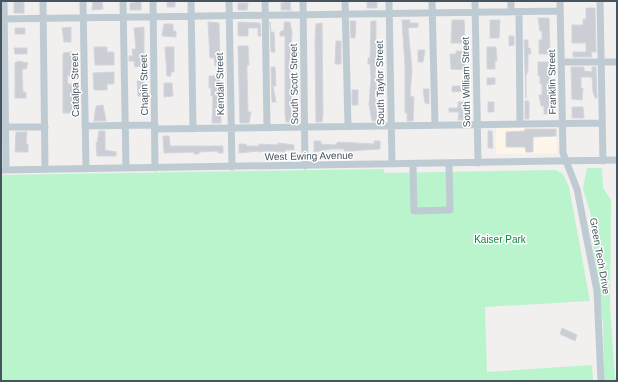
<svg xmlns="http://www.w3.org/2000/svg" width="618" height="382" font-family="Helvetica,sans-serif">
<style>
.commercial{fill:#fef6e8}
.green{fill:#b9f4cd}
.building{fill:#cbcfd5;stroke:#d3d6dc}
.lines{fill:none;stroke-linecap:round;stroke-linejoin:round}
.minor{stroke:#bfcbd3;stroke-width:7}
.labels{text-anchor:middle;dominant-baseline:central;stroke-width:3;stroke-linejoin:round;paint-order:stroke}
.street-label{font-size:10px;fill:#45545f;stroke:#fff}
.park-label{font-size:10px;fill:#0d8442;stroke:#fff}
</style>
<rect width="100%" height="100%" fill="#f2efef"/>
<!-- commercial -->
<path class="commercial" d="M556,125L557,153L496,154V127Z"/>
<!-- green -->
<path class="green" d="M587,168H602L603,188L611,200L610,305L615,378H617V381H604L603,324L592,238L594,225L583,189Z
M384,169V173L556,170L563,174L569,187L590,301L485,307L487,372L592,365L593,381H1V175Z"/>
<!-- building -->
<path class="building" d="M14,1H24V13H14Z
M93,1H102L103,9L92,10Z
M135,1H141V10H130V3H135Z
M167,1H175V7H167Z
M284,1H290L291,10H281V3H284Z
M367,1H377V8H367Z
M238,3H248L247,10H238Z
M586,8H595L596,52H591L592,57H573V52H586V43H572V25H583V19H586Z
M538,18H549L550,54H539V40H542V31H540Z
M402,20H410V23H418V27L408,28L412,69L410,96L414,97L413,121H407V113H405V66Z
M452,20H464L465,43H451Z
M490,20H500L499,38H490Z
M350,21H356L355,38H351Z
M371,21H376V50L378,64H376L375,74L377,94H375L377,121H372L369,104L371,77L370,64H368V58H370Z
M208,22L219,23L220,66H215L214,58H210Z
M238,22L260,23L261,36H258V28H248V36H238Z
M270,22L271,32H274L275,52H271Z
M284,22H290L292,32L290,63L292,122H286L285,114V36H280V32L284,30Z
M322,23L323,114L322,122H316L315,41L316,24Z
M164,24H173V31H176V37L162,36Z
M71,27V42H64L62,28Z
M144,27V66L135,67L134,61H129V56H133L132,49H136L134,28Z
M15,28H25V34H15Z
M509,36H514V45L509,46Z
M524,40H528V48H530L531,54H528V70L526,76V98Z
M336,41H341V64H335Z
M238,46H248L249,65H247V73L248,112H251L249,123H240Z
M94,47H107V52H114V65H95Z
M165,47H174V72H171V76H167Z
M487,47H496L497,61H495V69H487Z
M14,48H27V54H15Z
M418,50H425L423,62H418Z
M456,51H463L465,70L451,69L450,54H456Z
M72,52L74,75L67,76L68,84H73V113H63V53Z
M18,61L28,63L26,69H22L23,92H26V98H15V63Z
M538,62H551V76H549L552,99H549V108H552V114H544V106H541L539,95H542V84H540V76H538Z
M271,67H275L276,86H273L276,102H272Z
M571,67H584V71L592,72V67H596L597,98H595L593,92L592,77H581V88H583L582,100L572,99Z
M114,72V84H107V90H94L93,73Z
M209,76H220L219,106H221V123H212L213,96H211V88H209Z
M487,78H495V84L487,85Z
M137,81H144L145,96H138Z
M164,83H172L173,96L164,97Z
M452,86H465V91L452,92Z
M423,89H429V104L425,103Z
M352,90H358V105H352Z
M525,101H529V119H525Z
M458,102H465V108H469V112H464V120H458L459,112H449V108H458Z
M488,102H494V112H488Z
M103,105L106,121H94L96,106Z
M572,107H583L584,118H572Z
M525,129H556V136L533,137V152H526L525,147H506V132L525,131Z
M99,131H105V150L116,152V156H97L96,143H97Z
M488,131H492L493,148H488Z
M16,132H27L26,144H28V152H15Z
M163,136H169L170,146H223V153H218V151L199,152V154H194V152L164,153Z
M314,141H321V144L335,145L338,142L374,144V141H380V149L351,151H344V149H331L314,152Z
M278,143L294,145V150H285V152L266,151L259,152V151L239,153V144H246V146H259V144L278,145Z
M562,328L577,335L575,341L560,334Z"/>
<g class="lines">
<!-- minor -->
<path class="minor" d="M4,1L6,170
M43,1L45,169
M83,1L86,169
M123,1L126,168
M153,1L155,168
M191,1L193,129
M229,1L232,167
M265,1L267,128
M303,1L305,166
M345,1L348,126
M389,1L392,164
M432,1L435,125
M475,1L478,163
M511,1V12
M560,1L563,153L577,189L597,291L601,381
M600,1L603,161
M519,12L520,124
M1,19L560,11
M561,62H617
M85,126L155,125
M5,127H45
M155,129L602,123
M413,164L414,211L450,210L449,163
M1,170L617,160"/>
</g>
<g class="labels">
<!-- street labels -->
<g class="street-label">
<text transform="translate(466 82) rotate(-91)">South William Street</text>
<text transform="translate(552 82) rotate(-91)">Franklin Street</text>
<text transform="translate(380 83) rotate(-91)">South Taylor Street</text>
<text transform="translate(220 84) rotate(-91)">Kendall Street</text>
<text transform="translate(294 84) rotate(-91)">South Scott Street</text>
<text transform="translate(75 85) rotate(-91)">Catalpa Street</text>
<text transform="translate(144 85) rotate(-91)">Chapin Street</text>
<text transform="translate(309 156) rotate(-1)">West Ewing Avenue</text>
<text transform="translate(600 256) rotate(80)">Green Tech Drive</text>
</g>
<!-- park labels -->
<g class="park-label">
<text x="500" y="239">Kaiser Park</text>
</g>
</g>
<!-- border -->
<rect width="618" height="382" fill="none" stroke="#45545f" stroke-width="4"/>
</svg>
